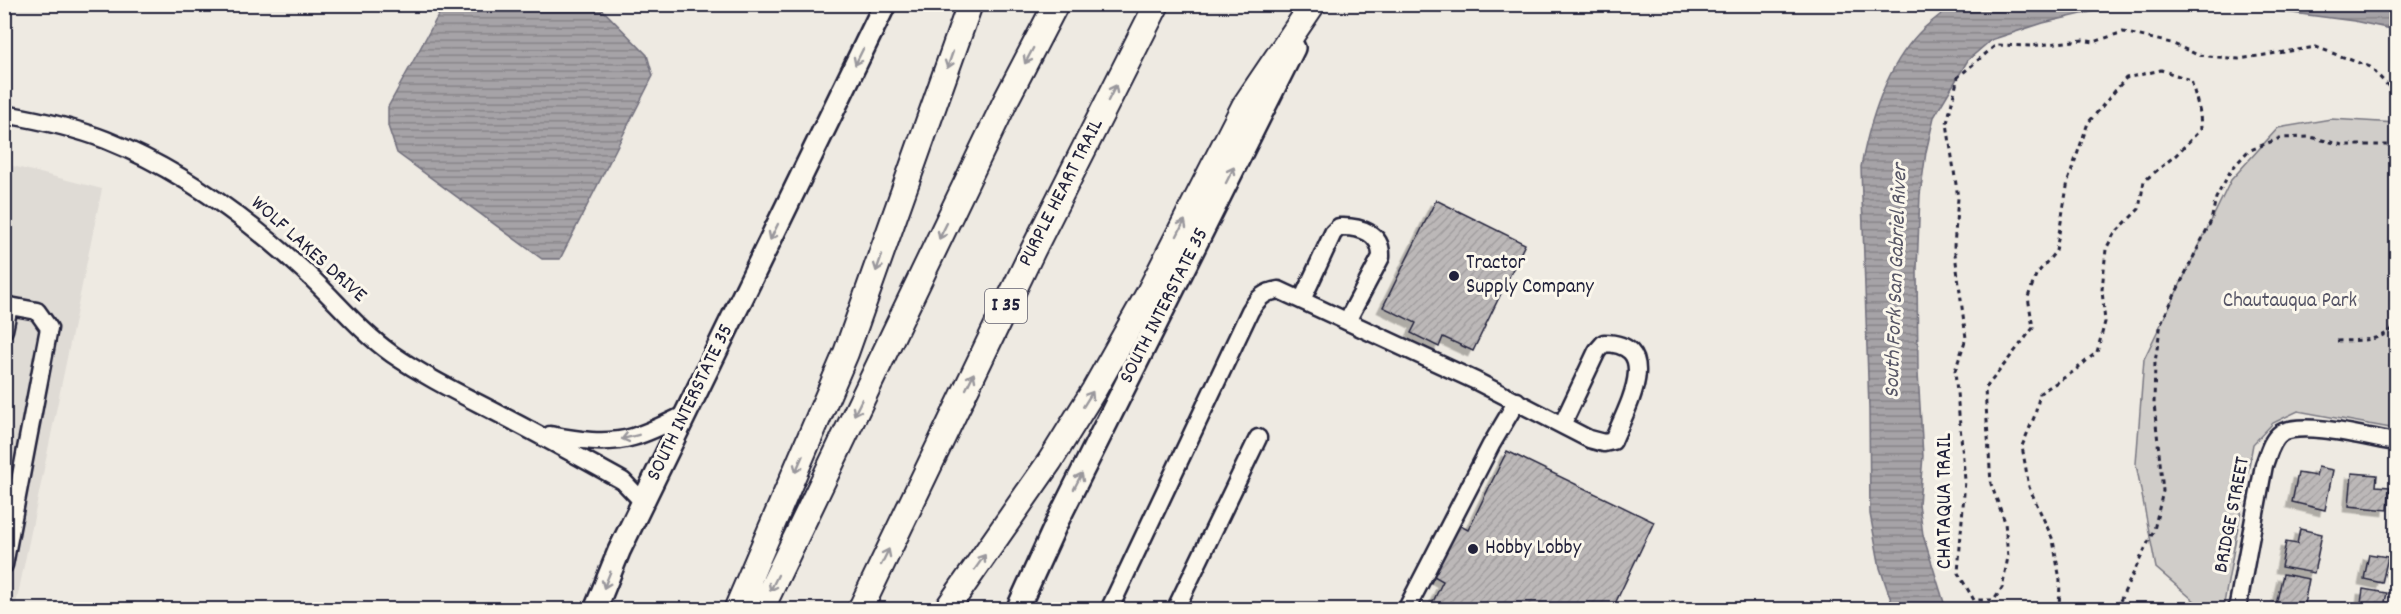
<svg xmlns="http://www.w3.org/2000/svg" width="2401" height="614" font-family="Dekko,sans-serif">
<style>
.built{fill:#dfdbd5}
.park{fill:#d0cdc9;stroke:#797882;stroke-width:1.5}
.water{fill:url(#water-rules);stroke:#716f7c;stroke-width:1.5}
.building{fill:url(#building-hatch);stroke:#22223b;stroke-width:1.5;filter:url(#shadow)}
.lines{fill:none;stroke-linecap:round;stroke-linejoin:round}
.minor-casing{stroke:#22223b;stroke-width:21}
.major-casing{stroke:#22223b;stroke-width:26}
.highway-casing{stroke:#22223b;stroke-width:28}
.path{stroke:#22223b;stroke-width:3;stroke-dasharray:4.5 4.5;stroke-linecap:butt}
.minor{stroke:#fbf7ec;stroke-width:16}
.major{stroke:#fbf7ec;stroke-width:21}
.highway{stroke:#fbf7ec;stroke-width:24}
.oneway{stroke:#99979c}
.poi-dot{fill:#22223b;stroke:#fbf7ec;stroke-width:2}
.labels{text-anchor:middle;dominant-baseline:central;stroke-width:6;stroke-linejoin:round;paint-order:stroke}
.shield{fill:#fbf7ec;stroke:#636270;stroke-width:1.5}
.shield-label{font-size:20px;font-weight:bold;fill:#22223b}
.street-label{font-size:21px;fill:#22223b;stroke:#fbf7ec}
.poi-label{font-size:21px;fill:#22223b;stroke:#fbf7ec;text-anchor:start}
.park-label{font-size:21px;fill:#565566;stroke:#fbf7ec}
.water-label{font-size:22px;font-style:italic;fill:#575666;stroke:#fbf7ec}
</style>
<defs>
<pattern id="water-rules" width="6" height="5" patternUnits="userSpaceOnUse" patternTransform="scale(1.5)"><rect width="6" height="5" fill="#a6a3a7"/><path d="M0 2.5h6" fill="none" stroke="#878489"/></pattern>
<pattern id="building-hatch" width="6" height="6" patternUnits="userSpaceOnUse" patternTransform="scale(1.5)"><rect width="6" height="6" fill="#bcb8b8"/><path d="M-1 1l2-2M0 6l6-6M5 7l2-2" fill="none" stroke="#a19e9f"/></pattern>
<filter id="shadow"><feDropShadow dx="-5.5" dy="5.5" stdDeviation="0" flood-color="#0004"/></filter>
</defs>
<rect width="100%" height="100%" fill="#eeeae2"/>
<filter id="ink" filterUnits="userSpaceOnUse"><feTurbulence type="fractalNoise" baseFrequency=".0167" numOctaves="2"/><feDisplacementMap in="SourceGraphic" scale="12" xChannelSelector="R" yChannelSelector="G"/><feConvolveMatrix kernelMatrix="1 2 1 2 8 2 1 2 1" color-interpolation-filters="sRGB"/></filter>
<g filter="url(#ink)">
<!-- built -->
<path class="built" d="M5,164L102,189L15,609L5,610Z"/>
<!-- park -->
<path class="park" d="M2331,119L2396,123V429L2298,411L2273,423L2253,444L2223,609H2204L2156,568L2136,464L2144,359L2231,180L2278,128Z"/>
<!-- water -->
<path class="water" d="M1954,4L2144,5L2116,6L2043,23L1991,40L1968,60L1934,117L1926,152L1920,195L1917,269L1918,373L1923,456L1919,504L1923,535L1946,609H1894L1880,568L1870,514L1869,409L1861,167C1870,119 1887,63 1924,28C1933,20 1944,12 1954,4Z
M444,5H598L647,55L653,76L560,259H542L397,153L388,126V107Z
M2230,5H2396V30L2354,21Z"/>
<!-- building -->
<path class="building" d="M1436,200L1525,244L1473,351L1443,337L1439,347L1411,333L1416,323L1383,307Z
M1507,451L1654,522L1612,610H1429L1443,581L1432,575L1457,524L1468,530Z
M2318,467L2333,470L2325,510L2292,502L2298,473L2316,476Z
M2352,473L2377,475L2376,486L2390,487L2388,510L2349,506Z
M2300,529L2322,534L2314,573L2281,567L2286,542L2297,544Z
M2369,554L2388,557L2382,583L2364,579Z
M2283,574L2309,579L2303,610L2275,609Z
M2363,589L2387,593L2385,602L2396,604V610H2360Z"/>
<g class="lines">
<defs>
<path id="minor" d="M4,114C39,120 73,127 106,140C179,169 245,217 302,269C333,297 358,330 392,354C427,378 465,396 503,416C544,437 583,459 623,481L643,502
M1302,300L1333,233L1339,227C1360,226 1382,233 1381,257L1347,321
M4,305L37,311L49,328L4,565
M4,330L9,306
M550,435C577,440 606,445 633,437C650,432 668,423 684,415
M1109,610L1250,311C1258,298 1264,292 1279,290L1476,381L1589,439L1604,443L1613,441C1625,411 1665,344 1604,343L1597,351L1562,425
M1185,610L1177,606L1258,438
M1406,610L1491,445L1517,401
M2237,610L2264,465C2268,455 2271,440 2281,433C2303,420 2370,438 2396,442"/>
<path id="major" d="M595,610L619,551L885,4
M1017,610L1058,520L1294,48"/>
<path id="highway" d="M736,610L846,353L970,4
M761,610L1006,100L1056,4
M860,610L1033,250L1157,4
M946,610L1050,461L1094,390L1147,296L1244,106L1313,4"/>
</defs>
<!-- minor casing -->
<use href="#minor" class="minor-casing"/>
<!-- major casing -->
<use href="#major" class="major-casing"/>
<!-- highway casing -->
<use href="#highway" class="highway-casing"/>
<!-- path -->
<path class="path" d="M2337,341C2358,340 2381,343 2396,325
M2059,610L2060,580L2053,540L2029,487L2022,446L2035,415L2040,393L2073,372L2097,352L2105,322L2102,290L2106,249L2114,234L2139,209L2144,181L2176,155L2201,129L2200,113L2191,80L2161,70L2126,78L2088,123L2068,181L2056,251L2036,275L2028,297L2033,328L1985,389L1991,484L2005,522L2008,557L2002,588L1994,600H1974L1958,573L1965,480L1955,371L1966,338L1954,246L1958,198L1947,123L1958,77L1996,45L2031,46L2083,40L2094,42L2123,32L2171,43L2198,55L2239,59L2316,47L2370,67L2396,94
M2120,610V601L2154,530L2163,491L2154,404L2155,362L2161,323L2211,221L2216,198L2231,170L2248,151L2280,138L2310,137L2343,145H2396"/>
<!-- minor -->
<use href="#minor" class="minor"/>
<!-- major -->
<use href="#major" class="major"/>
<!-- highway -->
<use href="#highway" class="highway"/>
</g>
<!-- one-way arrows -->
<defs><path id="oneway-shaft" d="M-6 0H5M1.5-3L5.5 0L1.5 3" fill="none" stroke-width="1.6" stroke-linecap="round" stroke-linejoin="round" transform="scale(1.5)"/></defs>
<g class="oneway">
<use href="#oneway-shaft" transform="translate(1029 56) rotate(118)"/>
<use href="#oneway-shaft" transform="translate(859 57) rotate(116)"/>
<use href="#oneway-shaft" transform="translate(950 60) rotate(109)"/>
<use href="#oneway-shaft" transform="translate(1112 93) rotate(-63)"/>
<use href="#oneway-shaft" transform="translate(1230 175) rotate(-63)"/>
<use href="#oneway-shaft" transform="translate(1181 228) rotate(-63)"/>
<use href="#oneway-shaft" transform="translate(943 231) rotate(116)"/>
<use href="#oneway-shaft" transform="translate(774 232) rotate(116)"/>
<use href="#oneway-shaft" transform="translate(879 263) rotate(109)"/>
<use href="#oneway-shaft" transform="translate(970 381) rotate(-64)"/>
<use href="#oneway-shaft" transform="translate(1088 399) rotate(-58)"/>
<use href="#oneway-shaft" transform="translate(858 407) rotate(116)"/>
<use href="#oneway-shaft" transform="translate(630 437) rotate(166)"/>
<use href="#oneway-shaft" transform="translate(799 464) rotate(113)"/>
<use href="#oneway-shaft" transform="translate(1078 481) rotate(-63)"/>
<use href="#oneway-shaft" transform="translate(885 557) rotate(-64)"/>
<use href="#oneway-shaft" transform="translate(980 562) rotate(-55)"/>
<use href="#oneway-shaft" transform="translate(607 580) rotate(112)"/>
<use href="#oneway-shaft" transform="translate(774 583) rotate(116)"/>
</g>
</g>
<!-- markers -->
<g class="poi-dot">
<circle cx="1454" cy="276" r="6"/>
<circle cx="1473" cy="549" r="6"/>
</g>
<g class="labels">
<!-- shield labels -->
<rect class="shield" x="985" y="289" width="42" height="34" rx="4.5"/>
<g class="shield-label">
<text x="1006" y="306">I 35</text>
</g>
<!-- street labels -->
<g class="street-label">
<text transform="translate(1062 193) rotate(-63)">PURPLE HEART TRAIL</text>
<text transform="translate(308 250) rotate(42)">WOLF LAKES DRIVE</text>
<text transform="translate(1165 306) rotate(-63)">SOUTH INTERSTATE 35</text>
<text transform="translate(691 403) rotate(-64)">SOUTH INTERSTATE 35</text>
<text transform="translate(1946 501) rotate(-90)">CHATAQUA TRAIL</text>
<text transform="translate(2233 515) rotate(-79)">BRIDGE STREET</text>
</g>
<!-- poi labels -->
<g class="poi-label">
<text x="1466" y="264">Tractor<tspan x="1466" dy="24">Supply Company</tspan></text>
<text x="1485" y="549">Hobby Lobby</text>
</g>
<!-- park labels -->
<g class="park-label">
<text x="2290" y="302">Chautauqua Park</text>
</g>
<!-- water labels -->
<g class="water-label">
<text transform="translate(1897 281) rotate(-88)">South Fork San Gabriel River</text>
</g>
</g>
<!-- margin -->
<rect width="2401" height="614" fill="none" stroke="#fbf7ec" stroke-width="24"/>
<rect x="12" y="12" width="2377" height="590" fill="none" stroke="#22223b" stroke-width="2" filter="url(#ink)"/>
</svg>
